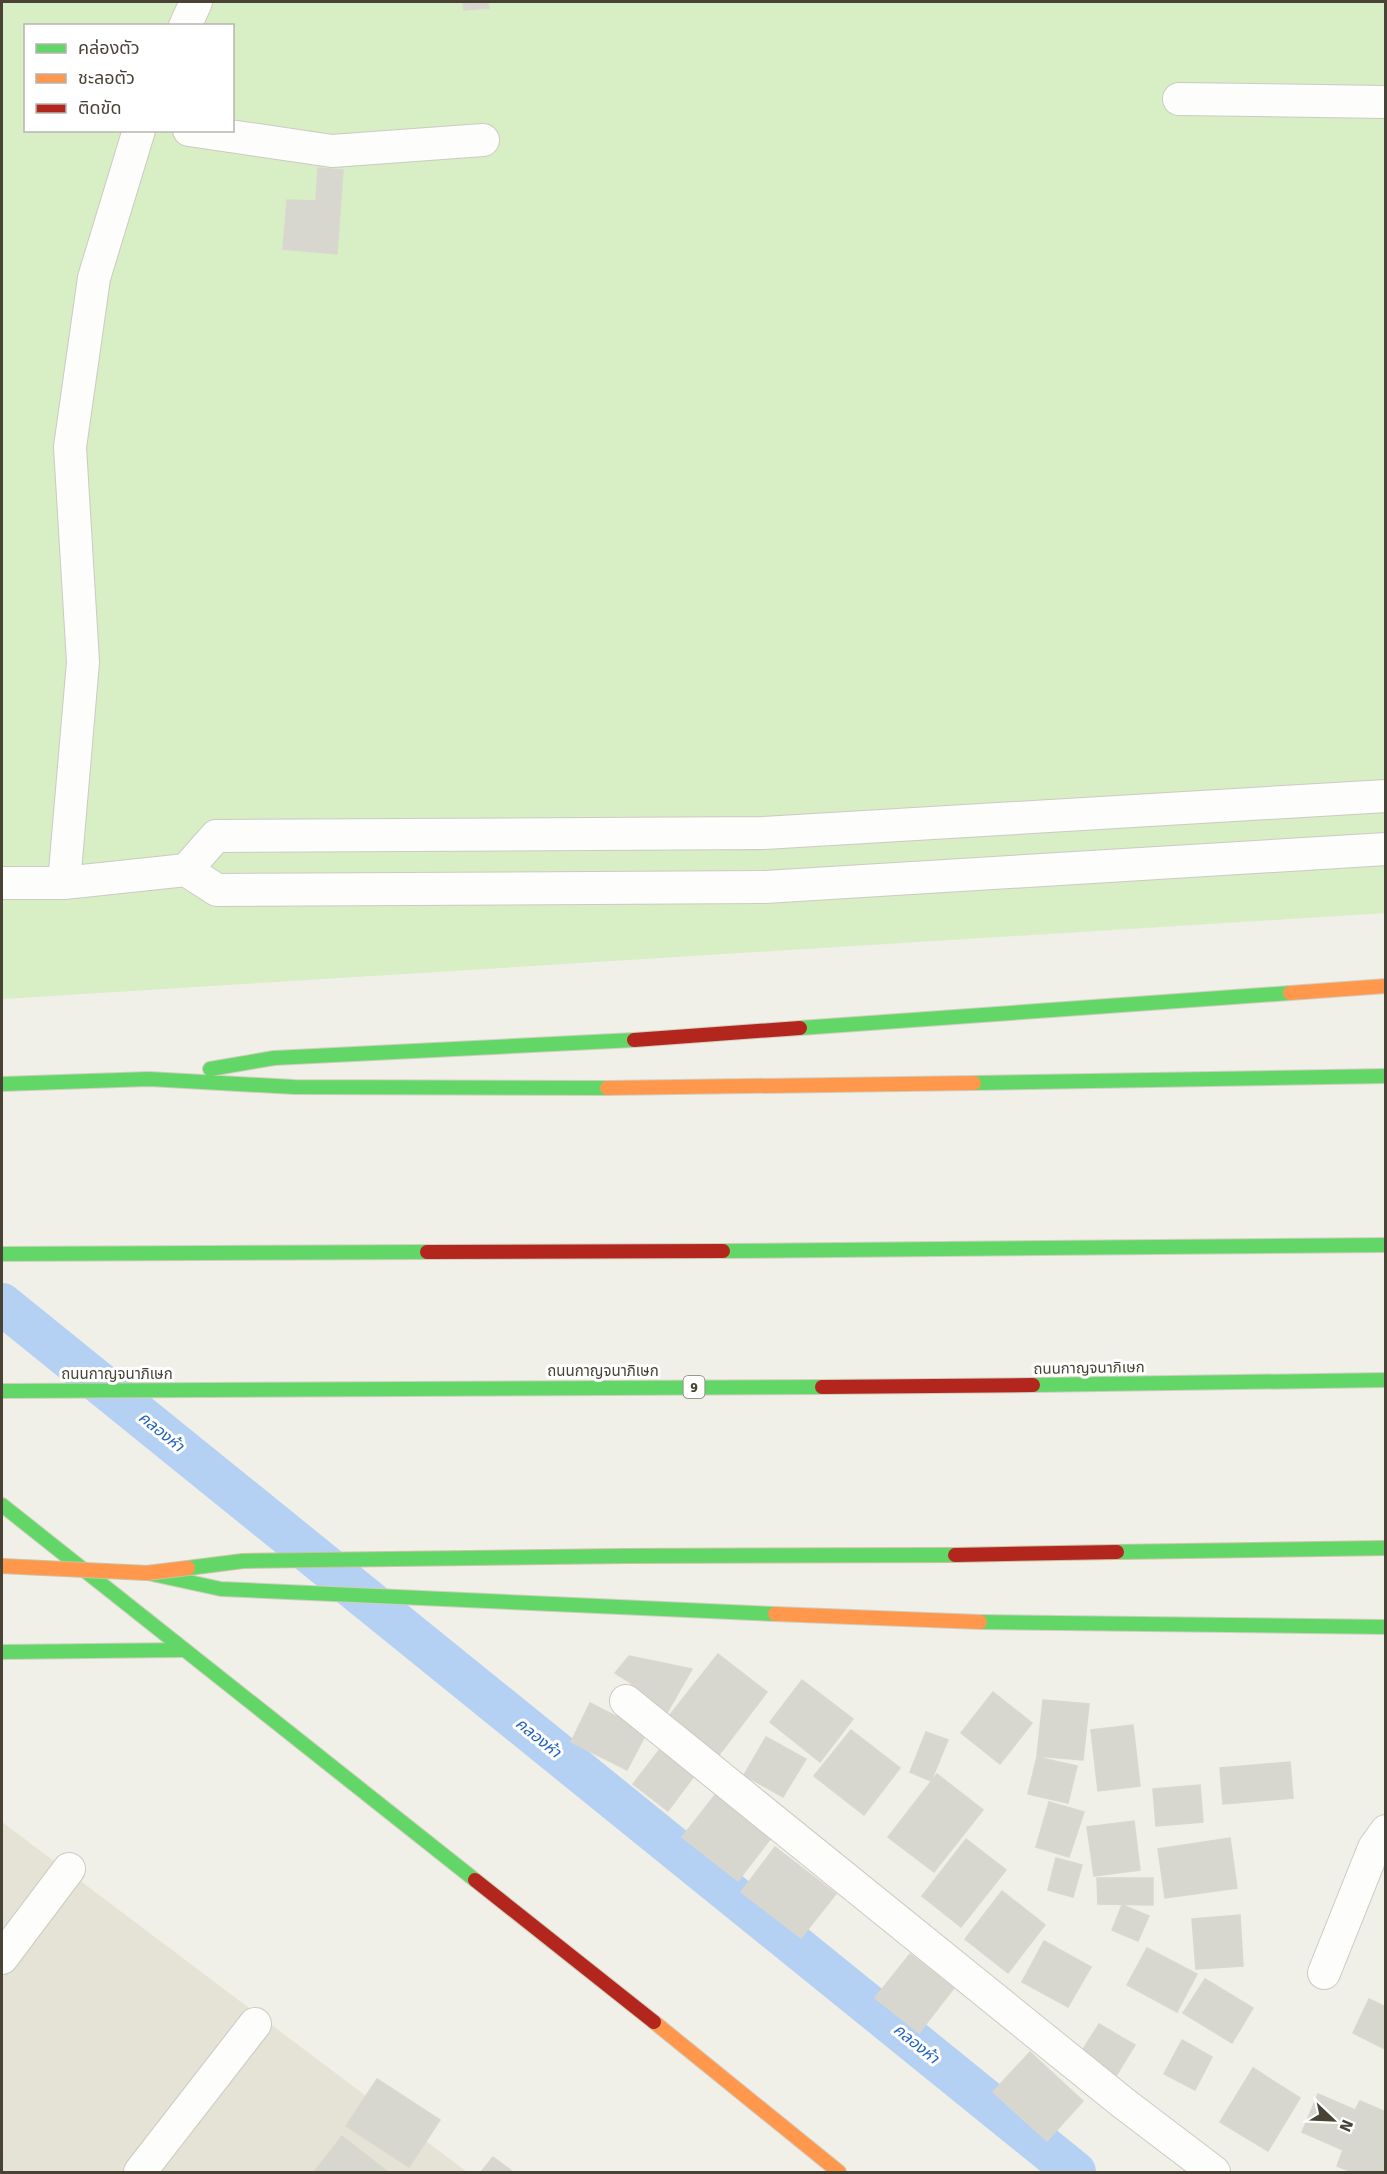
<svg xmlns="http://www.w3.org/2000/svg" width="1387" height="2174" font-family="Signika,'Noto Sans Thai',sans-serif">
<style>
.residential{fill:#e5e3d5}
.green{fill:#d8eec5;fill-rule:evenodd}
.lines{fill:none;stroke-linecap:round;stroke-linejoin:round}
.canal{stroke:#b4d0f3;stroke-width:42}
.building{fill:#d8d7cf;stroke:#d9d7ce;stroke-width:1.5}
.street-casing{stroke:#cccac3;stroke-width:34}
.fast-casing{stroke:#d0cfbf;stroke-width:16}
.slow-casing{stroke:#d0cfbf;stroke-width:16}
.jam-casing{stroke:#d0cfbf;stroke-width:16}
.street{stroke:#fdfdfc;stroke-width:32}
.fast{stroke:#63d668;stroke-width:14}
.slow{stroke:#ff974d;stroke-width:14}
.jam{stroke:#b3261e;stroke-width:14}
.fast-bridge-casing{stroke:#cbc2a1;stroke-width:16;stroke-linecap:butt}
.slow-bridge-casing{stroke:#cbc2a1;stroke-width:16;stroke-linecap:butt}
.jam-bridge-casing{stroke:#cbc2a1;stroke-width:16;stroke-linecap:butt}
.fast-bridge{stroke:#63d668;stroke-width:14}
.slow-bridge{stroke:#ff974d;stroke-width:14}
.jam-bridge{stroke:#b3261e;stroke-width:14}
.labels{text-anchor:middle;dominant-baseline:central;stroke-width:6;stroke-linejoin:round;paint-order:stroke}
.shield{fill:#fff;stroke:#7f7b71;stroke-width:1.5}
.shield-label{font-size:14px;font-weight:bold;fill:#484334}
.street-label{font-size:15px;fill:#484334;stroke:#fff}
.water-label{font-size:16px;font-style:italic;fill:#2263bf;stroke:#fff}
</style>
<rect width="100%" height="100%" fill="#f0efe8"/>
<!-- residential -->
<path class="residential" d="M2,1822L467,2172H2Z"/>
<!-- green -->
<path class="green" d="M2,2H1385V913L2,999ZM26,26H232V130H26Z"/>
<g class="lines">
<!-- canal -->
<path class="canal" d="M2,1304L1075,2172"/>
</g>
<!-- building -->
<path class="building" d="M463,2H488L489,8L464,10Z
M318,168L343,170L337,254L283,249L287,200L316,201Z
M718,1654L767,1692L719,1755L669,1716Z
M629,1656L692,1669L664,1718L636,1695L631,1683L615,1673Z
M802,1680L853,1719L820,1762L770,1722Z
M993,1692L1032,1723L1000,1764L961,1733Z
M1043,1700L1089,1704L1083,1760L1037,1756Z
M590,1703L647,1732L627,1770L571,1742Z
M1133,1725L1140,1786L1098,1791L1091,1730Z
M851,1730L900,1768L864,1815L814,1776Z
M926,1732L948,1740L931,1781L910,1772Z
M766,1737L806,1759L783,1797L744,1775Z
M660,1749L694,1776L668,1811L633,1784Z
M1037,1757L1077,1766L1068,1803L1028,1794Z
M1290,1762L1293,1798L1223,1804L1220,1768Z
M937,1774L983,1810L934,1872L888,1837Z
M1200,1785L1203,1822L1156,1826L1153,1789Z
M715,1795L771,1838L738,1881L682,1837Z
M1049,1802L1084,1812L1069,1857L1036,1847Z
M1134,1821L1140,1870L1094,1876L1087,1827Z
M1230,1838L1237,1888L1165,1898L1158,1849Z
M966,1839L1006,1870L961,1927L922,1896Z
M775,1847L836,1894L801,1938L741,1892Z
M1056,1858L1082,1865L1073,1897L1048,1890Z
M1097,1878H1153V1905L1098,1904Z
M1002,1891L1045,1925L1008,1973L965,1939Z
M1122,1905L1149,1916L1138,1941L1112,1930Z
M1240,1915L1243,1966L1196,1969L1192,1919Z
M1044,1941L1091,1967L1068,2007L1022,1982Z
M1147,1948L1197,1974L1177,2012L1127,1985Z
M910,1954L954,1988L919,2033L875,1998Z
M1205,1979L1253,2008L1232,2043L1183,2013Z
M1369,1999L1386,2007L1385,2049L1353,2033Z
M1099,2024L1135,2045L1116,2076L1080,2054Z
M1182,2040L1212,2057L1195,2090L1164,2074Z
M1030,2052L1083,2101L1047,2141L993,2092Z
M1253,2068L1300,2098L1268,2151L1220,2122Z
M377,2079L440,2120L409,2167L346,2126Z
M1318,2094L1355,2110L1360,2101L1386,2112V2172H1352L1337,2166L1343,2150L1302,2132Z
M342,2136L388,2172H314Z
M493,2157L513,2172H481Z"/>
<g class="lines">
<defs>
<path id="street" d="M185,26L196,2
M1179,99L1386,102
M189,130L332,151L483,140
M186,870L216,836L764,833L1386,796
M2,883H64L186,870L217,890L765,887L1386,849
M64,883L83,662L70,447L94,278L139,130
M626,1701L1122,2102L1214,2172
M2,1958L69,1869
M1324,1973L1374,1848L1386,1831
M140,2172L255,2024"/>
<path id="fast" d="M800,1028L1290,993
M210,1069L274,1058L634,1040
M974,1083L1386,1076
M2,1084L149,1079L294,1087L607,1088
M723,1251L1386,1245
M2,1254L427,1252
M1033,1385L1386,1380
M2,1391L822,1387
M2,1505L475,1880
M152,1574L221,1589L775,1614
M980,1622L1386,1627
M2,1652L181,1650"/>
<path id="slow" d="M1290,993L1386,986
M607,1088L974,1083
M775,1614L980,1622
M654,2022L839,2172"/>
<path id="jam" d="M634,1040L800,1028
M427,1252L723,1251
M822,1387L1033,1385
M475,1880L654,2022"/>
</defs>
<!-- street casing -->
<use href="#street" class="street-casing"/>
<!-- fast casing -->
<use href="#fast" class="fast-casing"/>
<!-- slow casing -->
<use href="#slow" class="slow-casing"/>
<!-- jam casing -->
<use href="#jam" class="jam-casing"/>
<!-- street -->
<use href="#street" class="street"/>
<!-- fast -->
<use href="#fast" class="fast"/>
<!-- slow -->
<use href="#slow" class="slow"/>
<!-- jam -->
<use href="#jam" class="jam"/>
<defs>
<path id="fast-bridge" d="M1117,1552L1386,1548
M188,1568L243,1561L625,1556L955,1555"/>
<path id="slow-bridge" d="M2,1566L147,1573L188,1568"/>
<path id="jam-bridge" d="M955,1555L1117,1552"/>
</defs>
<!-- fast-bridge casing -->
<use href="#fast-bridge" class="fast-bridge-casing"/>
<!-- slow-bridge casing -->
<use href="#slow-bridge" class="slow-bridge-casing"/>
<!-- jam-bridge casing -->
<use href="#jam-bridge" class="jam-bridge-casing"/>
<!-- fast-bridge -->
<use href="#fast-bridge" class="fast-bridge"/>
<!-- slow-bridge -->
<use href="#slow-bridge" class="slow-bridge"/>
<!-- jam-bridge -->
<use href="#jam-bridge" class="jam-bridge"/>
</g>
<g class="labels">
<!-- shield labels -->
<rect class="shield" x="683.5" y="1376" width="21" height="22" rx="4.5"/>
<g class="shield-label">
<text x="694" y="1387">9</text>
</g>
<!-- street labels -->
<g class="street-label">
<text transform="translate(1089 1368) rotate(-1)">ถนนกาญจนาภิเษก</text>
<text x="603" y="1371">ถนนกาญจนาภิเษก</text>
<text x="117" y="1374">ถนนกาญจนาภิเษก</text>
</g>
<!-- water labels -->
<g class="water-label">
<text transform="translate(161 1432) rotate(39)">คลองห้า</text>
<text transform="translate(538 1738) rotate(39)">คลองห้า</text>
<text transform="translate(916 2044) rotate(39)">คลองห้า</text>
</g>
</g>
<!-- border -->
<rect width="1387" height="2174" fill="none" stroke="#484334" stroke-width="6"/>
<!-- legend -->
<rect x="24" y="24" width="210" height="108" fill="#ffffff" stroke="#b6b4ae" stroke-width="1.5"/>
<rect x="36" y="44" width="30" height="9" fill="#63d668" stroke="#b6b4ae" stroke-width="1.5"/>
<text x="78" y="54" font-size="18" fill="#484334">คล่องตัว</text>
<rect x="36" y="74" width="30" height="9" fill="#ff974d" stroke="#b6b4ae" stroke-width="1.5"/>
<text x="78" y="84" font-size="18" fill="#484334">ชะลอตัว</text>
<rect x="36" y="104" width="30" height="9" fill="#b3261e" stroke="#b6b4ae" stroke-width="1.5"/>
<text x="78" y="114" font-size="18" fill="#484334">ติดขัด</text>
<!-- north arrow -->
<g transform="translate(1333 2120) rotate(113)" stroke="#ffffff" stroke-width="4.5" paint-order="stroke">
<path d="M0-4.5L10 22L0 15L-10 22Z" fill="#484334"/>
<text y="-9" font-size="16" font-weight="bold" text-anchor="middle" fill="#484334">N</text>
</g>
</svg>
